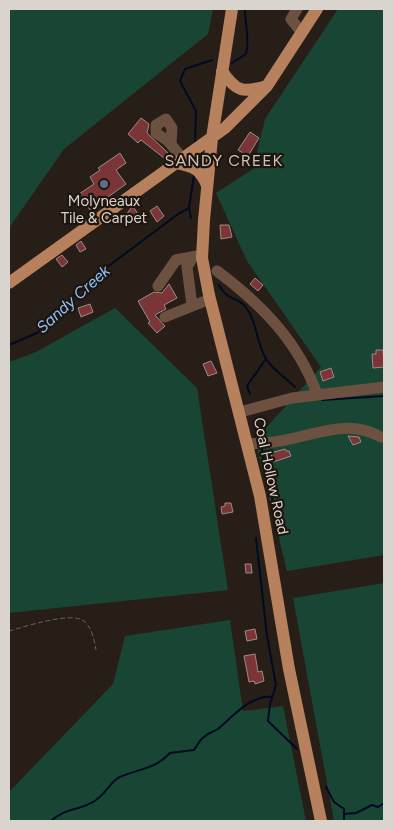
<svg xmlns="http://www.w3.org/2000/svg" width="393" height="830" font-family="Figtree,sans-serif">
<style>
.green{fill:#194634}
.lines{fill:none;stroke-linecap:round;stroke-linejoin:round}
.stream{stroke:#000b23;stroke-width:2}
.building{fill:#7b3537;stroke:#9b8b8a}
.path{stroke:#6a625c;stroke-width:1;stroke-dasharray:5 2.5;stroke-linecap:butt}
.minor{stroke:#6c5141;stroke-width:11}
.major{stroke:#b8815e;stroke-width:12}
.service-dot{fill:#5c6f8a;stroke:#1e150e;stroke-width:2}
.labels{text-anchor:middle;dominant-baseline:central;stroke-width:4.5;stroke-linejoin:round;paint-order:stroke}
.poi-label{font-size:15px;fill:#dad4cf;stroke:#1e150e}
.street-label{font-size:15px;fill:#dad4cf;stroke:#1e150e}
.neighbourhood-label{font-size:16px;letter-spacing:1px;fill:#cec2b8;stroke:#1e150e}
.water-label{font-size:16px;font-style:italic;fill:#8dc2ff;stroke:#1e150e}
</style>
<rect width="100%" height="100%" fill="#271e17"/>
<!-- green -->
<path class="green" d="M9,9H213L208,34L64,149L9,228Z
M338,9H384V555L287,571L255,440L321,367L247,261L216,193L253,169L265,119Z
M115,308L197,388L228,590L9,613V362L36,352Z
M384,583V821H334L293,598Z
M230,620L243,711L283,706L306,821H9V792L113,684L125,636Z"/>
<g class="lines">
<!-- stream -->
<path class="stream" d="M232,63L246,54C250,40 245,24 245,9
M195,143L196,111L180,81L185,69L212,60
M189,208L191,218
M219,285C227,301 236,296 245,306C257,321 256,341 265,357C270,368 286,378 295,387
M9,345L37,333L86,283L178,214L189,208L194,175
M250,394L247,386L265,360
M322,400L384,396
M256,420L255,429L260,438
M262,448L264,470L272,492L273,516
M256,538L267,636L276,685L270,704L268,721L297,749
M326,787L334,802L344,809V821
M344,814L356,813L372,805L378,807L384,803
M36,821H46
M51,821C66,807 81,811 96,800C104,795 112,781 118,778C138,768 153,771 170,753L194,750C197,746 200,739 204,737C208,733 213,732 218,729C233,716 251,695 272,697"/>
</g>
<!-- building -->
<path class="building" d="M141,118L149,124L147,133L168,153L164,158L141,140L138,143L128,134Z
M250,132L259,138L248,156L238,150Z
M120,153L126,163L116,170L126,184L90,210L79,194L94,184L90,177L100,170L98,168Z
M157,206L164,216L157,222L150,211Z
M131,208H134L142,220L138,223L136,221L132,224L126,215Z
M220,225H229L232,237L221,239Z
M81,241L86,249L80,252L76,245Z
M62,255L68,262L62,267L56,259Z
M255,278L263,285L258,291L250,284Z
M169,284L177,298L164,305L166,309L155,315L165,326L157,333L148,323L150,322L138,301L154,292L162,293Z
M90,304L93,312L81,317L78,308Z
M376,350H383L384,367L373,368L372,354H376Z
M211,361L217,373L208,376L203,364Z
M331,368L334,377L323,381L320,372Z
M348,436L359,437L361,442L353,445Z
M285,449L286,451H289L291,456L273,462L271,453Z
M225,503H231L233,512L222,514L221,507L225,506Z
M245,564H251L252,573H246Z
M255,629L257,639L247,641L245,631Z
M255,654L258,672L262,671L264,681L255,684L254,681L249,682L244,656Z"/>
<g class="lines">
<!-- path -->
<path class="path" d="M9,631C24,627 74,610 85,622C93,630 94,640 96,650"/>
<!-- minor -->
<path class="minor" d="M297,9L291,19L302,33
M171,144L172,128L166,119L156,125V133L168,141L183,159
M217,271C261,304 298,341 317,394
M158,286L176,260L202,255
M192,305L187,267L193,257
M165,317L210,299
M240,412L292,398L384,387
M247,444C261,443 277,443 290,439C322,432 350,420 381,437"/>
<!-- major -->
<path class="major" d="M232,9L212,138L204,220L202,258L209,295L260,496L289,669L321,821
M222,71C236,92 243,93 267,86
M177,163C193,166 200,169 207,185
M9,283L225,128L267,86L317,9"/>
</g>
<!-- markers -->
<circle class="service-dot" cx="104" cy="184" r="5"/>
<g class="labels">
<!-- poi labels -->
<g class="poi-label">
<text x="104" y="201">Molyneaux<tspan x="104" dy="17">Tile &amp; Carpet</tspan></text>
</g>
<!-- street labels -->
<g class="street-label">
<text transform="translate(271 476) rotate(78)">Coal Hollow Road</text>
</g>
<!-- neighbourhood labels -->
<g class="neighbourhood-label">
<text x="224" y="160">SANDY CREEK</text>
</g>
<!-- water labels -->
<g class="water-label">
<text transform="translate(73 299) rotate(-42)">Sandy Creek</text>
</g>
</g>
<!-- border -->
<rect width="393" height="830" fill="none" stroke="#dad4cf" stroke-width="20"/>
</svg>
